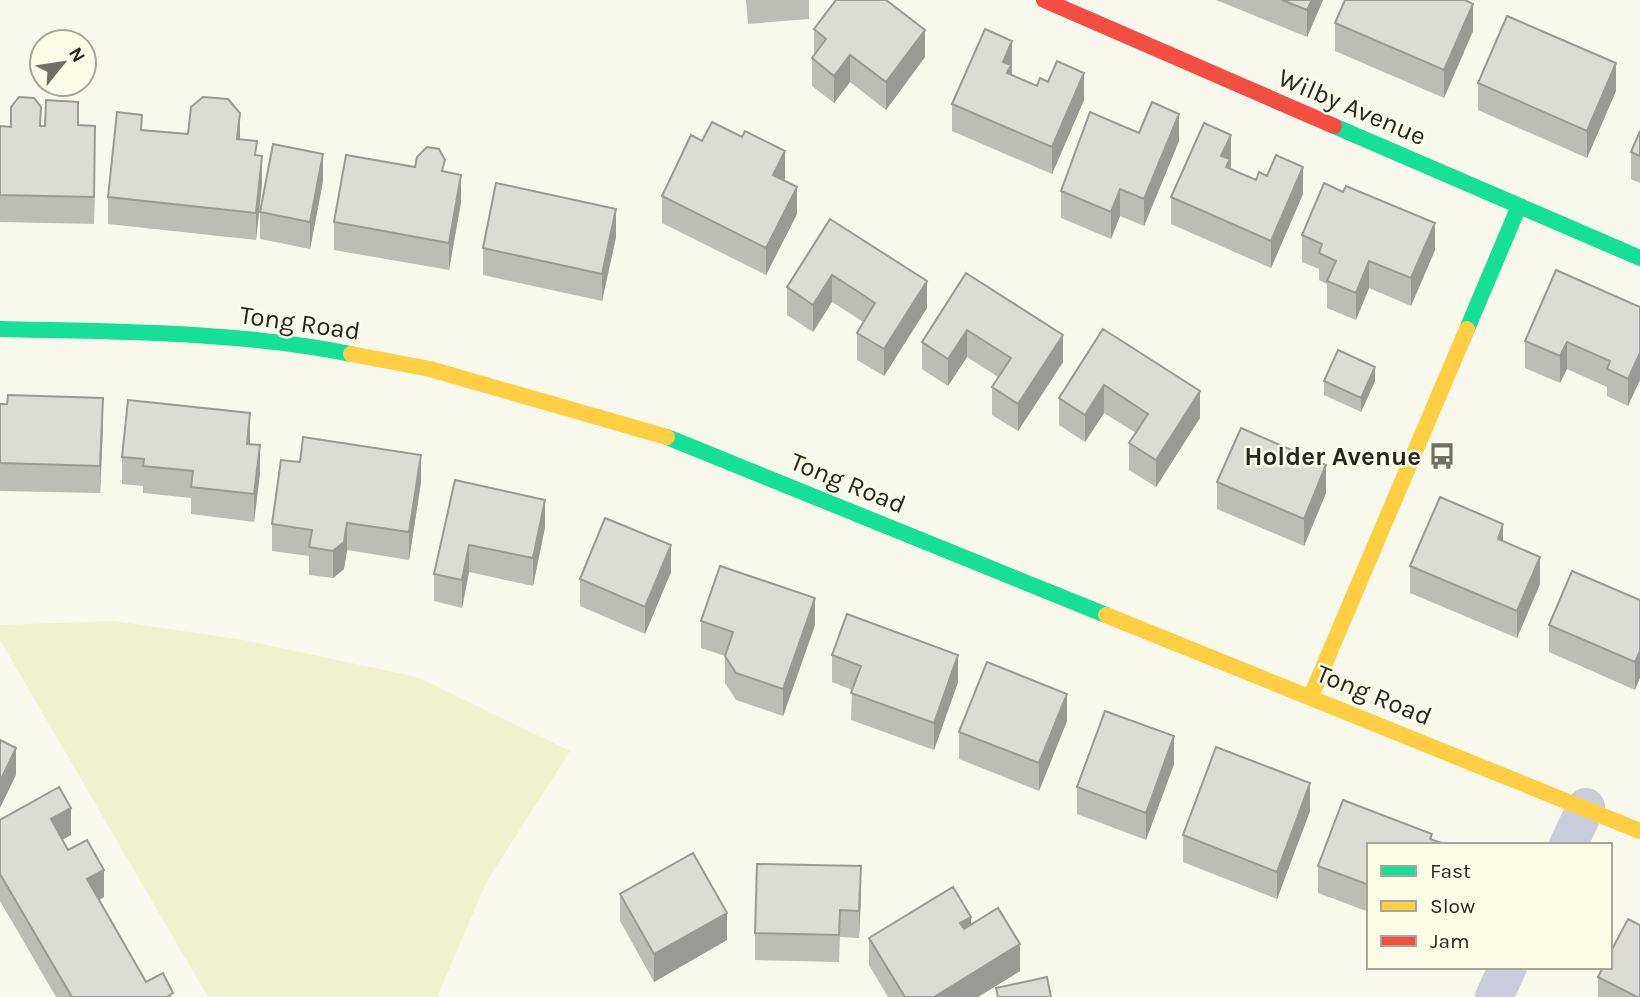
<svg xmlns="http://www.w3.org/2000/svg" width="1640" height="997" font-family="Karla,sans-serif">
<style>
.green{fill:#f2f1ce}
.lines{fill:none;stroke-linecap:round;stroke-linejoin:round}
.street{stroke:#c8cdd9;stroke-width:38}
.fast{stroke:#16e098;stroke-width:16}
.slow{stroke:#ffcf43;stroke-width:16}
.jam{stroke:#f24e42;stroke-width:16}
.wall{fill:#bdbdb6}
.shaded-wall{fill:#9a9a94}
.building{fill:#dcdcd4;stroke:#9a9a94;stroke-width:2}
.labels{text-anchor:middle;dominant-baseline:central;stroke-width:5;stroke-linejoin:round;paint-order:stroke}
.street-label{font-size:26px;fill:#272720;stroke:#fcfce9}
.poi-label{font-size:26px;font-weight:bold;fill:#272720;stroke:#fcfce9;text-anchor:end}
</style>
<rect width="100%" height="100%" fill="#f8f8ed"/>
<!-- green -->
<path class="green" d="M114,621L244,640L417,677L570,751L487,881L437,997H208L0,640V625Z"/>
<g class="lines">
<!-- street -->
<path class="street" d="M1568,845L1586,807
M1494,997L1508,967"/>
<!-- fast -->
<path class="fast" d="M1334,126L1640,258
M0,329C118,332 235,331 351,354
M1467,329L1519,206
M667,437L1106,615"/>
<!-- slow -->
<path class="slow" d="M351,354L430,369L667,437
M1106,615L1640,831
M1311,696L1467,329"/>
<!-- jam -->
<path class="jam" d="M1044,0L1334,126"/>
</g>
<!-- wall -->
<path class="wall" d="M746,0H809V19L748,24Z
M1216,0H1323L1307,37Z
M1335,23L1473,31L1444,98L1335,51Z
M814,29L925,57L886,110L850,82L834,103L812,86V58L814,56Z
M1012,68L1011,75L1037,86L1084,100L1052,174L952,131V104Z
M1478,83L1616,91L1587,158L1478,110Z
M78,125L95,153L94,224L0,222V126Z
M142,130L240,139L257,156L262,184L256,240L108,224V197Z
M1640,131V183L1631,179V152Z
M1139,133L1179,141L1144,226L1120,216L1111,239L1061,218V191Z
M702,141L785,178L784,180L797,214L766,275L662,223V196Z
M1231,162L1230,169L1256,180L1303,194L1271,268L1171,224V197Z
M415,167L445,172L461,202L449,270L334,250V222Z
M323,181L310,249L260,239V212Z
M830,219L927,308L884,376L857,360V333L863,322L854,316L832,302L813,332L787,315V287Z
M1302,235L1435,250L1411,306L1369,288L1356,320L1327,308V284L1319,280V269L1302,262Z
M616,237L602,301L483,275V248Z
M966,273L1063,362L1018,431L992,415V387L998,377L967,357L948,386L922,369V342Z
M1640,307L1628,406L1607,396V387L1567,369L1560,383L1525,368V341Z
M1103,329L1200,418L1156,487L1129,470V443L1136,433L1104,413L1085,442L1059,425V398Z
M1324,381H1375L1361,412L1324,395Z
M0,404L103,425L100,493L0,491Z
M250,440V444L260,473L254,522L191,514V498L143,493V486L122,484V457Z
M455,480L545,527L533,586L469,572L462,608L434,601V574Z
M421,482L409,560L347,550L344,569L333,578L309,575V556L272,551V524Z
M1217,482L1326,493L1304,546L1217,509Z
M1503,541L1540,584L1517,638L1410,593V566Z
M671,572L645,634L580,606V579Z
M1640,600L1635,690L1549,652V625Z
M701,621L815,625L783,716L736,700L725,683V656L701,648Z
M832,655L958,682L934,750L851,720L852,690L832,682Z
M1067,721L1039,791L959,759V732Z
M1174,764L1146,840L1077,814V787Z
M1343,800L1432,834V840L1447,845H1369V912L1318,893V866Z
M1310,811L1277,899L1183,862V835Z
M0,820L71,835L62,840L68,850L104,897L99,899L146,982L173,997H56L0,901Z
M620,894L727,940L654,982L620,921Z
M861,894L859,938L840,937L839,962L755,960V933Z
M971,925L1020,971L978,997H888L869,965V938Z
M1598,977L1640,997H1598Z"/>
<!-- shaded-wall -->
<path class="shaded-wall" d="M1312,0H1323L1307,37V10Z
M1473,4V31L1444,98V70Z
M925,30V57L886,110V82Z
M1012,41V68L1011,93L1003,62Z
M850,55V82L834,103V76Z
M1616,63V91L1587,158V131Z
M1084,73V100L1052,174V147Z
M240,113V140L237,139Z
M1179,114V141L1144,226V199Z
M95,126V153L94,224V197Z
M1231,135V162L1230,186L1221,156Z
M785,151V178L773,202V175Z
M323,154V181L310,249V222Z
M262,156V184L256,240V213Z
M1303,167V194L1271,268V241Z
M461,175V202L449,270V243Z
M797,187V214L766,275V248Z
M1120,189V216L1111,239V212Z
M616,209V237L602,301V274Z
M1435,223V250L1411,306V278Z
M1369,261V288L1356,320V293Z
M832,275V302L813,332V305Z
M927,281V308L884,376V349Z
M967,330V357L948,386V359Z
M1063,335V362L1018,431V404Z
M1567,342V369L1560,383V356Z
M1640,353V380L1628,406V379Z
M1375,367V381L1361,412V398Z
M1104,385V413L1085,442V415Z
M1200,391V418L1156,487V460Z
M103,398V425L100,493V466Z
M250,413V440L247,471V444Z
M260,445V473L254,522V494Z
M421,455V482L409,560V532Z
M1326,465V493L1304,546V519Z
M545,500V527L533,586V558Z
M347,523V550L344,569L333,578V551Z
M1503,524V552L1498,539Z
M469,545V572L462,608V580Z
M671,545V572L645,634V607Z
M1540,557V584L1517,638V611Z
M815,598V625L783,716V689Z
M1640,651V678L1635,690V662Z
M958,655V682L934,750V723Z
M1067,694V721L1039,791V763Z
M1174,736V764L1146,840V813Z
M16,748V775L0,808V781Z
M1310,783V811L1277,899V872Z
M71,808V835L51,846V819Z
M861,866V894L859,938V911Z
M104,870V897L87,906V879Z
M727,913V940L654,982V954Z
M971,917V944L960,923Z
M1020,944V971L978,997H934Z"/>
<!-- building -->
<path class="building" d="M836,0H886L925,30L886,82L850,55L834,76L812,58L826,39L814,29Z
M1282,0H1312L1307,10Z
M1345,0H1465L1473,4L1444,70L1335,23Z
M1507,16L1616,63L1587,131L1478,83Z
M985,29L1012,41L1003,62L1011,65L1007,73L1037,86L1040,78L1048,82L1057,61L1084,73L1052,147L952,104Z
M19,97L34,98L41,107L40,126H45L46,100L78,102V125L95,126L94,197L0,195V126L11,127V107Z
M203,97L228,99L240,113L237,139L257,141L255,155L262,156L256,213L108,197L117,112L142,115L141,130L188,134L191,107Z
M1152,102L1179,114L1144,199L1120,189L1111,212L1061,191L1090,112L1139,133Z
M712,122L742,137L745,131L785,151L773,175L797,187L766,248L662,196L691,135L702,141Z
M1204,123L1231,135L1221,156L1230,159L1226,167L1256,180L1259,172L1267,176L1276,155L1303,167L1271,241L1171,197Z
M1640,131V156L1631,152Z
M273,144L323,154L310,222L260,212Z
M427,147L439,149L445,160L442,171L461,175L449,243L334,222L346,155L415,167L417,157Z
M496,183L616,209L602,274L483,248Z
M1324,183L1343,192L1346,186L1435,223L1411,278L1369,261L1356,293L1327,281L1336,261L1319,253L1322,244L1302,235Z
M830,219L927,281L884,349L857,333L875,303L854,289L832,275L813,305L787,287Z
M1556,270L1640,307V353L1628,379L1607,369L1610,361L1567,342L1560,356L1525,341Z
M966,273L1063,335L1018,404L992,387L1011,358L967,330L948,359L922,342Z
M1103,329L1200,391L1156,460L1129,443L1148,414L1104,385L1085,415L1059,398Z
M1338,350L1375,367L1361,398L1324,381Z
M8,395L103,398L100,466L0,463V404H7Z
M128,400L250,413L247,444L260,445L254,494L191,487L193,471L143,466L144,459L122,457Z
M1241,428L1326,465L1304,519L1217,482Z
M303,437L421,455L409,532L347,523L344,542L333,551L309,547L312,530L272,524L281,460L300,462Z
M455,480L545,500L533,558L469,545L462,580L434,574Z
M1440,497L1503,524L1498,539L1540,557L1517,611L1410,566Z
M605,518L671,545L645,607L580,579Z
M720,566L815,598L783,689L736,673L725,656L733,632L701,621Z
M1572,571L1640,600V651L1635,662L1549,625Z
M847,614L958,655L934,723L851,693L861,666L832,655Z
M987,662L1067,694L1039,763L959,732Z
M1105,711L1174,736L1146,813L1077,787Z
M0,740L16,748L0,781Z
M1216,747L1310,783L1277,872L1183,835Z
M59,787L71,808L51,819L68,850L87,840L104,870L87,879L146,982L163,973L173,993L167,997H72L0,874V820Z
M1343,800L1432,834L1430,839L1447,845H1369V885L1318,866Z
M693,853L727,913L654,954L620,894Z
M757,864L861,866L859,911L840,910L839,935L755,933Z
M953,887L971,917L960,923L964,929L998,908L1020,944L934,997H905L869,938Z
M1628,919L1640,925V997H1637L1598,977L1603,967H1610V953Z
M1047,977L1051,997H998L996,988Z"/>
<!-- icons -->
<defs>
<symbol id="bus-bare" viewBox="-9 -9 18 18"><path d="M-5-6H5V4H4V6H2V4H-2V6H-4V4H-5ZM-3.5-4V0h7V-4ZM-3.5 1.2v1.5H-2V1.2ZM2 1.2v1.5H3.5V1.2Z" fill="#707068" stroke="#fcfce9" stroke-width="2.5" paint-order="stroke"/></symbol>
</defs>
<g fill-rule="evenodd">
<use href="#bus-bare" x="1423" y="437" width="38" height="38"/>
</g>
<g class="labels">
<!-- street labels -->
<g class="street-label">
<text transform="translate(1352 107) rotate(23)">Wilby Avenue</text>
<text transform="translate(300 323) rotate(8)">Tong Road</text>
<text transform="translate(848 483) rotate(22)">Tong Road</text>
<text transform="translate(1374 695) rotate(22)">Tong Road</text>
</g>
<!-- poi labels -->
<g class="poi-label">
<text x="1421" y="456">Holder Avenue</text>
</g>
</g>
<!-- legend -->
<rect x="1367" y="843" width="245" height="126" fill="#fcfce9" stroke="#a7a799" stroke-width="2"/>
<rect x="1381" y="866" width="35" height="10" fill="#16e098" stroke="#a7a799" stroke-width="2"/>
<text x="1430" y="878" font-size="21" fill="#272720">Fast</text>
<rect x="1381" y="901" width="35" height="10" fill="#ffcf43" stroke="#a7a799" stroke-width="2"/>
<text x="1430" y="913" font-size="21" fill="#272720">Slow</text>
<rect x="1381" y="936" width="35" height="10" fill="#f24e42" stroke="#a7a799" stroke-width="2"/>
<text x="1430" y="948" font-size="21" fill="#272720">Jam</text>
<!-- north arrow -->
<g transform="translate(63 63) rotate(60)"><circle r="33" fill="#fcfce9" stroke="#a7a799" stroke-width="2"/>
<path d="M0-5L12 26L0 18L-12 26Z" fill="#707068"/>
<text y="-10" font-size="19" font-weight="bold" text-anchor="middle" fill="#272720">N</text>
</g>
</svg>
